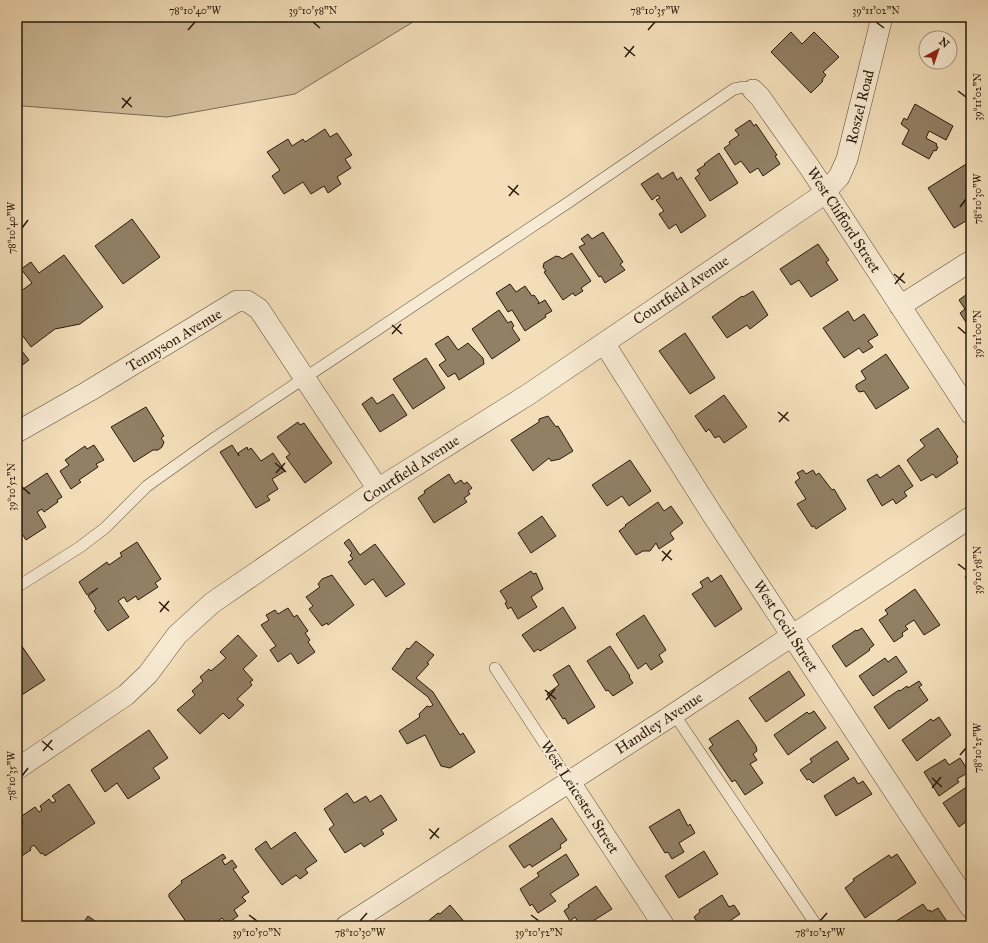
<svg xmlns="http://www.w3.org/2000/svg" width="988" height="943" font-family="'IM FELL Great Primer',serif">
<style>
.green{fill:#d1bd9b;stroke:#7d6c53}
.building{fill:#928065;stroke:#291a0b}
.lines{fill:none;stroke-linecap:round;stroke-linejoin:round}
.service-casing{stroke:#5c4b36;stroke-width:12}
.minor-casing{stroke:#5c4b36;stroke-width:22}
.service{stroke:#f7ead2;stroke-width:11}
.minor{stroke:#f7ead2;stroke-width:21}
.ticks{fill:none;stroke:#291a0b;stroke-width:1.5}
.labels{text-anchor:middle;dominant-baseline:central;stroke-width:4;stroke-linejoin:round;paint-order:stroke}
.street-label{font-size:15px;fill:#291a0b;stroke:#f7ead2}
.neatline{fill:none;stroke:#291a0b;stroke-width:1.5}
.ticks-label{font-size:10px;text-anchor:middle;fill:#291a0b}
</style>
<rect width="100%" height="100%" fill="#f3deb9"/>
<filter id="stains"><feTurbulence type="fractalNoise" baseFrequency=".005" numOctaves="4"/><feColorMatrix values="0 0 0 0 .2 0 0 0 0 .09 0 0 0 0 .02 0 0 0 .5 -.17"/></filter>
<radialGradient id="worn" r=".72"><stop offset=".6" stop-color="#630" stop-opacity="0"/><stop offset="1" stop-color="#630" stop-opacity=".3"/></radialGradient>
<!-- green -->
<path class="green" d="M17,17H421L295,94L167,117L23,106L17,104Z"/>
<!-- building -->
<path class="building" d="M791,32L802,44L814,32L839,57L823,72L826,75L822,80L823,81L811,93L771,52Z
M915,104L953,126L946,140L929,131L926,138L937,144L936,146L938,147L936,151L934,150L929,159L902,144L909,130L901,124L904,118L907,120Z
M750,120L754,126L756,124L777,155L775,156L780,164L763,176L758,168L750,173L741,161L735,165L724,148L730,144L729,142L739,135L735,130Z
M325,129L330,137L337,133L352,155L345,159L351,168L337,177L341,184L328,193L324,186L311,194L303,182L284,194L272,176L280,170L267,152L288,139L292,146L303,139L305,142Z
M719,153L738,183L710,201L695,178L700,174L697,170L705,165L704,164Z
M971,161V209L970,210L971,218L954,228L928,188Z
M673,172L677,180L681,177L706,216L681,233L676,224L669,229L659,214L664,211L656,200L660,198L658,195L652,200L641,184L658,173L662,179Z
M132,219L160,257L123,284L95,246Z
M603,232L623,262L620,264L625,270L605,283L601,276L599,277L579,247L585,244L581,239L588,234L592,239Z
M818,244L829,260L826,262L838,280L811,297L799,280L791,285L780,269Z
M572,253L591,281L581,288L583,291L575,296L573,293L563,300L544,272L546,271L543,267L544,263L556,256L560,257L562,259Z
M64,255L103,307L80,324L55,329L31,347L17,328V294L32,283L21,269L31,262L39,273Z
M510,284L516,292L525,286L532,296L534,295L539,302L538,304L545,300L552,311L545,315L546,317L525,331L512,310L508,312L496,293Z
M753,291L768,315L750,329L747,325L727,338L712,317L742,296L743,297Z
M971,291V326L969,327L960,313L965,309L959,300Z
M499,310L508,323L511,321L514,326L512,328L520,340L492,359L472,329Z
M848,311L854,321L864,314L878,335L868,341L873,347L863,353L859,348L844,358L823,328Z
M685,333L715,378L690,394L659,351Z
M448,336L458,350L468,343L483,358L484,364L459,380L455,373L448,377L439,365L446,360L435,344Z
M17,345L29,360L17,369Z
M886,354L909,388L876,409L864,391L859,392L856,388V385L866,379L861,371Z
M426,358L445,388L413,409L393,379Z
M393,394L407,415L380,432L362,404L372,397L377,404Z
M724,395L747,427L724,443L719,436L715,438L709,429L706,432L695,416Z
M146,407L164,436L161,438L164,442L162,447L158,450H153L134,462L111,427Z
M548,416L556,427L558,426L573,451L560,459L551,461L549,458L533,471L511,440L539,422V419Z
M298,422L300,425L304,423L332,463L305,483L286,457L290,454L277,437Z
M938,428L958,457L956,459L958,463L936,478L933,474L921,481L907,460L925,446L920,440Z
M94,445L104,460L96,464L98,467L79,480L81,482L71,489L60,471L69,465L65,460L85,446L87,449Z
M232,445L239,456L238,453L247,447L248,450L251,448L261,461L273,453L285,471L272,479L278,489L267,496L270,500L256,508L220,452Z
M630,460L651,491L629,506L622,496L607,506L592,485Z
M899,465L913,486L904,492L907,496L896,504L893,499L882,506L867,480L877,474L880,478Z
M803,470L806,474L813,470L816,475L819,473L832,490L834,489L846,509L816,529L814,526L812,527L797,504L806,499L795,482L800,478L797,473Z
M47,473L62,497L57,500L58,502L44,512L42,509L37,512L46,527L26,540L17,526V493Z
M449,474L455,484L461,480L464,484L467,482L472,488L468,491L470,494L464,498L467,502L434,523L418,498L425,493L424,491Z
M658,502L664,511L671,506L683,523L670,533L674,539L659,549L656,543L650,551H643L636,555L619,531L626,526L625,525Z
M542,516L556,536L531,553L518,533Z
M349,539L360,555L375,544L405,584L386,597L373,579L365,585L348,562L353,559L350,555L352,553L344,543Z
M137,542L161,579L155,583L158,587L138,600L136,596L127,602L124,597L118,601L129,617L108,631L94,611L96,609L94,605L88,596L98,588L87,595L79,582L107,562L109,565L122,556L120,553Z
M531,571L533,574L536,573L543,589L531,597L537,607L518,619L511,607L508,609L505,603L507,602L500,591Z
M971,573V586L965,577Z
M332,575L354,605L328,625L327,623L322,626L309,609L313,606L306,597L320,587L318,584L322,579Z
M721,575L742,609L715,627L692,594L703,587L700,582L708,577L711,582Z
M915,589L940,625L924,635L914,620L905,626L908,629L902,633L903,636L894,642L879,620L888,614L885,610Z
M563,607L576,628L540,651L538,649L534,652L522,635Z
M288,608L294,617L297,615L308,631L305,633L310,640L308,642L315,652L298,664L291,653L278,662L270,650L276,646L261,625L269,620L266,615L275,610L278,614Z
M644,615L666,650L659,655L663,662L651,670L646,663L638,669L616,634Z
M862,628L874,645L869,649L870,650L846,667L832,646L856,630L857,631Z
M238,635L257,656L243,669L253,680L250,682L252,685L237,699L244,705L229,719L223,713L200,734L177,710L195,695L192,691L203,681L200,677L209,669L211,671L226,658L220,652Z
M17,639L45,680L17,698Z
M416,641L434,655L427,663L429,664L416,678L433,692L460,735L463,733L475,752L450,768L441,766L425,735L407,744L399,731L420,717L419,714L427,706L430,707L433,705L428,697L392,669L407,648L409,649Z
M610,646L630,676L629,677L633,683L613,696L608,690L606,691L587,661Z
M896,656L907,672L873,696L859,676L885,658L888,662Z
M569,665L595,707L568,724L565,718L563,719L547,694L559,685L553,675Z
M789,671L805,695L766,722L749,698Z
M919,681L922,685L919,687L928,700L889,729L874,707L899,690L900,691L907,686L908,688Z
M814,711L826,728L788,755L774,735L807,712L809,714Z
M939,717L951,735L917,761L902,740L931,719L933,721Z
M738,720L756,746L757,751L753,754L757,760L750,764L763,783L745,795L735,780L732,782L709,748L713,745L709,739Z
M149,730L168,758L153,768L160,778L128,799L117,783L105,792L91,770Z
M837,741L849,759L813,783L809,779L807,780L800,770L812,762L810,759Z
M960,758L969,772L957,779L959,782L939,796L924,772L945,759L949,765Z
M854,777L858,784L863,781L872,794L836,816L824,796Z
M69,784L95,823L45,856L43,853L41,854L34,845L30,848L31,850L17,859V828L23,823L19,818L35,807L39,812L42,810L40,806L49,799L52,803L56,801L52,796Z
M971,784V818L959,827L943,803Z
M347,793L354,803L366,796L370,802L381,795L397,820L381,830L384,834L364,847L361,843L345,853L329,829L334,825L324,809Z
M679,809L688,826L690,824L695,833L679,843L684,852L672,859L668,852L665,853L649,827Z
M552,818L567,840L560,845L561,848L532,867L530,864L524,868L509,846Z
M295,832L317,861L305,869L308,873L300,879L296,875L282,885L255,849L266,841L271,849Z
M704,851L718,874L679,898L665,876Z
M223,854L226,858L222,860L225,865L232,860L237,867L233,869L249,892L242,897L246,901L234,910L238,916L227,924L222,918L211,926L208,922L203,926H189L169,897V894L182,883L181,881Z
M566,854L579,875L550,894L556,901L538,913L532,904L530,906L520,889L539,876L537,873Z
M897,854L916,883L865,918L845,888L854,881L853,879L889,855L891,858Z
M596,886L612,909L585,926H581L575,917L570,921L564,911L569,907L568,905Z
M722,895L729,907L734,905L740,914L722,926H700L694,917L700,912L699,910Z
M923,904L928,911L930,910L931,912L938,908L950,926H895L893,923Z
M450,905L468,926H422L438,913L440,914Z
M88,916L102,926H81Z"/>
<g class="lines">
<defs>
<path id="service" d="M17,587L80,547L105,528L147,486L216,437L569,202L734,89L744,87L753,90
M495,668L569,781
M674,714L817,926"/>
<path id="minor" d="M753,90L760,97L810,168L971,414
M900,306L971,261
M604,343L712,514L971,908
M17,432L89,391L237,301H247L259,309L378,489
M17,769L126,695L148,674L177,635L212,603L378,489L529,394L821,196L839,177L847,159L882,17
M569,781L664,926
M346,926L674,714L971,517"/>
</defs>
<!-- service casing -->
<use href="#service" class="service-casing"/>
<!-- minor casing -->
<use href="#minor" class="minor-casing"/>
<!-- service -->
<use href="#service" class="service"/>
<!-- minor -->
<use href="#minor" class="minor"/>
</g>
<!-- ticks -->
<path class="ticks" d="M313,22L320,28M876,22L884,28M188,30L195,22M648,30L655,22M624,47L635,56M625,57L634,46M958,91L966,97M122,98L132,107M122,108L131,97M508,186L519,195M509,196L518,185M960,207L966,199M22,228L28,220M894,274L905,283M895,284L904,273M392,325L402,334M958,327L966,334M392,334L401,324M778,412L789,421M779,422L788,412M275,463L286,472M276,473L285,463M22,487L30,494M662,551L672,560M662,561L671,550M958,564L966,570M159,602L169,611M160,612L169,601M545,690L556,699M546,700L555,689M42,741L53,750M43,751L52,740M960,755L966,748M22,776L28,768M932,778L942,787M932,788L941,777M429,829L439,838M430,839L439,828M249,915L257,921M531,915L539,921M360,921L367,913M820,921L827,913"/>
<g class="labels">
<!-- street labels -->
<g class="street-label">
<text transform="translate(860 107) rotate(-76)">Roszel Road</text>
<text transform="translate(844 220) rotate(57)">West Clifford Street</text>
<text transform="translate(681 290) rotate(-34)">Courtfield Avenue</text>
<text transform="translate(174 340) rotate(-31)">Tennyson Avenue</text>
<text transform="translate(411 469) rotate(-33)">Courtfield Avenue</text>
<text transform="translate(786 626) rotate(57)">West Cecil Street</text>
<text transform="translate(659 723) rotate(-33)">Handley Avenue</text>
<text transform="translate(580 797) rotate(57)">West Leicester Street</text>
</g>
</g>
<!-- margin -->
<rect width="988" height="943" fill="none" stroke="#f3deb9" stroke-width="44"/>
<!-- north arrow -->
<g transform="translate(938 50) rotate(40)"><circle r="19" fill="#f7ead2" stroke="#a59782"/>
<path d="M0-3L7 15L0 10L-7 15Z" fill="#8f2418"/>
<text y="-6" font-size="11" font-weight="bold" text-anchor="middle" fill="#291a0b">N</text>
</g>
<rect x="22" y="22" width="944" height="899" class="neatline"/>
<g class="ticks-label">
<text x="195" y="14">78°10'40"W</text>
<text x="313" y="14">39°10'58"N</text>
<text x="655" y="14">78°10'35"W</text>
<text x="876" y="14">39°11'02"N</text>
<text transform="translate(977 97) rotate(-90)" y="4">39°11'02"N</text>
<text transform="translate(977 199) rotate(-90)" y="4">78°10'30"W</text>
<text transform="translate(11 228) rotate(-90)" y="4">78°10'40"W</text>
<text transform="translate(977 334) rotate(-90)" y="4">39°11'00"N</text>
<text transform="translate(11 487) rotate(-90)" y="4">39°10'52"N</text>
<text transform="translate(977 570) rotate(-90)" y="4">39°10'58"N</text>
<text transform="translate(977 748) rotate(-90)" y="4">78°10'25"W</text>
<text transform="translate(11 776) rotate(-90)" y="4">78°10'35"W</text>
<text x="257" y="936">39°10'50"N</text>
<text x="360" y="936">78°10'30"W</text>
<text x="539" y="936">39°10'52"N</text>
<text x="820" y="936">78°10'25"W</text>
</g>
<rect width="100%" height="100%" filter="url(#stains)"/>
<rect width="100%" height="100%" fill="url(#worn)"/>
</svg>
